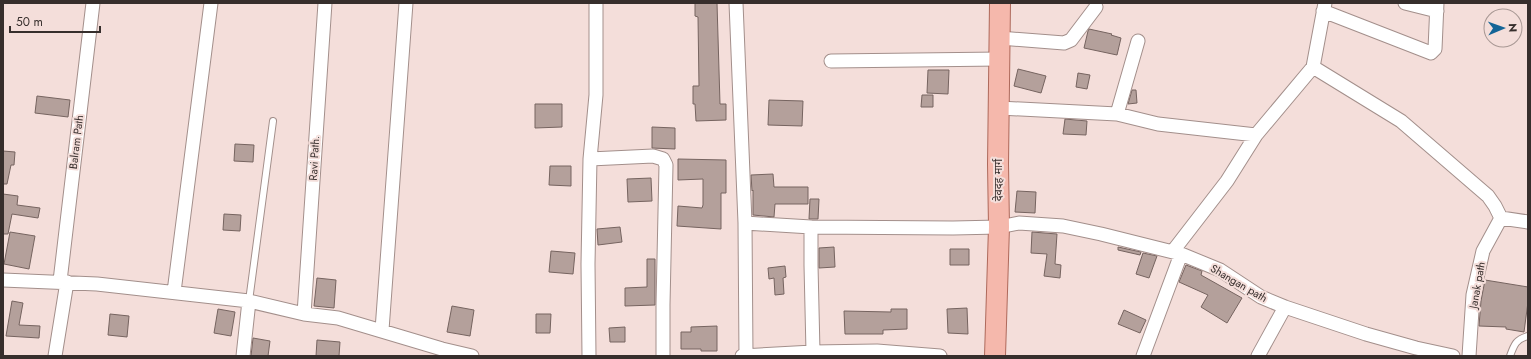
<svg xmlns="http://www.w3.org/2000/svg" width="1531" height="359" font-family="Jost,'Noto Sans Devanagari',sans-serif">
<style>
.building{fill:#b4a09b;stroke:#766460}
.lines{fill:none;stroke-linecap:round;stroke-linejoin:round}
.service-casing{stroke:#a38f8b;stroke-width:8}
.minor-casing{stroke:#a38f8b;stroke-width:15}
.primary-casing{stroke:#ae695b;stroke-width:22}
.service{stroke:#fff;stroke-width:6}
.minor{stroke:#fff;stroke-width:13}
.primary{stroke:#f5b8ac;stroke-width:20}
.labels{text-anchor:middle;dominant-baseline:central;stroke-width:4;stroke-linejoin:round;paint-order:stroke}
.street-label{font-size:11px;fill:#362e2c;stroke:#f4deda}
</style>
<rect width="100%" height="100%" fill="#f4deda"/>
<!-- building -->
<path class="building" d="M695,3H717L720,104H726V120L696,121L695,104H693V86H699L698,17L695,16Z
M1089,29L1112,34L1111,35L1121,38L1117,55L1084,48L1088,31Z
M1018,69L1046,76L1041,93L1014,86Z
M928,70H949L948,94L927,93Z
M1078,73L1090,75L1087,89L1076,87Z
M1132,90H1136L1137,103L1128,104Z
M922,95H933V107H921Z
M37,96L70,100L68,117L35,113Z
M769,100L803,101L802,126L768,125Z
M535,104H562V127L535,128Z
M1065,119L1087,121L1086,135L1063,134Z
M652,127L675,128V149L652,148Z
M235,144L254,145L253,162L234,161Z
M3,151L15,152L14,165H11L7,184H3Z
M678,159L726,160V193H721V229L677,226L678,206L702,208L703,205V179L678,180Z
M550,166H571V186L549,185Z
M773,174L774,187H808V204H775L774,217L753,215V190L752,191L751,175Z
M651,178L652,201L628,202L627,179Z
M1017,191L1036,192L1035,213L1015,212Z
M3,194L18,196L17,205L40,208L38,218L12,214L8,234H3Z
M810,199H819L818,219H809Z
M224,214L241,215L240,231L223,230Z
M620,227L622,242L598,245L597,229Z
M10,232L35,236L29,269L4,264Z
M1032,232L1057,234L1055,264L1061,265L1060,278L1044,276L1047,254L1031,253Z
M834,247L835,267L819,268V248Z
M1118,247L1141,252L1140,255L1118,250Z
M950,249H969V265H950Z
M551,251L575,253L573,274L549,272Z
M1143,253L1157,256L1149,278L1136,274Z
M647,259H655V305L625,306V288L647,287Z
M1186,265L1202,271L1201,275L1242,298L1227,323L1201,307L1208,295L1179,282Z
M785,266L786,277L783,278L784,294L775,295L774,278L769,279L768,268Z
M317,278L336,280L334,308L314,306Z
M1485,280L1528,287V302L1524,332L1506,329V327L1479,326L1481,301Z
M12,301L23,303L19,325L40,326L39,338L6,336Z
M452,306L474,310L470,336L447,332Z
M967,308L968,334L948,333L947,309Z
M218,309L235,312L231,336L214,333Z
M891,309H907V329L883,330V334H845L844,311L891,312Z
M1124,310L1146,320L1140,333L1118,324Z
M110,314L129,316L127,337L108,335Z
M536,314H551L550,333H536Z
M717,326V351H701V349H681V332H691V327Z
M625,327V342H610L609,328Z
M253,338L270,341L268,356H251Z
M317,340L340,342L339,356H316Z"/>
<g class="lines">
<defs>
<path id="service" d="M249,301L273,121
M1510,356C1514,345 1516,339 1528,336"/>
<path id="minor" d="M736,3L745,223L746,356
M1405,3L1437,11
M1323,11L1431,53L1435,49L1437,3
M1000,38L1064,43L1071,40L1096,7
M831,61L1000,59
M1313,67L1401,121L1488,196L1495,206L1501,218
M999,108L1117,114L1158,124L1256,135
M1117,114L1138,41
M590,159L653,156L663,159L666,165L663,305V356
M1501,218L1528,222
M745,223L811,227V265L813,352
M811,227L953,228L999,227L1019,223L1063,226L1101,234L1181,254L1220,270L1261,297L1285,307L1366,334L1416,348L1453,356
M1173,251L1227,181L1256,135L1313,67L1325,3
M3,280L97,284L249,301L304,314L338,318L442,349L472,356
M60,281L93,3
M174,292L211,3
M304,314L325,3
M382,330L406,3
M55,356L67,282
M243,356L249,301
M589,356L588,264L590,159L596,95V3
M742,356L813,352L877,351L940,356
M1143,356L1181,254
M1258,356L1285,307
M1469,356L1473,295L1483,251L1501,218"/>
<path id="primary" d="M995,356L999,227L998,164L1000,3"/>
</defs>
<!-- service casing -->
<use href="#service" class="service-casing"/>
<!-- minor casing -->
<use href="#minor" class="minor-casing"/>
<!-- primary casing -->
<use href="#primary" class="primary-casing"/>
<!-- service -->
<use href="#service" class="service"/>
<!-- minor -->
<use href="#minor" class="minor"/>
<!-- primary -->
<use href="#primary" class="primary"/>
</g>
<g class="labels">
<!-- street labels -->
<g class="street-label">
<text transform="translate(76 142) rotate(-83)">Balram Path</text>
<text transform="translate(314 158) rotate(-87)">Ravi Path.</text>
<text transform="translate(998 180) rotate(-90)">देवदह मार्ग</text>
<text transform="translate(1239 283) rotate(30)">Shangan path</text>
<text transform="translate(1477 285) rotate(-80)">Janak path</text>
</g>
</g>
<!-- border -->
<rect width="1531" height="359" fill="none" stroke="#362e2c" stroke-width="8"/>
<!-- north arrow -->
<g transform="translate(1503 28) rotate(88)"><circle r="19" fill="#f4deda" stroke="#a89894"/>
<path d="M0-3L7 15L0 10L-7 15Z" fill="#146597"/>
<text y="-6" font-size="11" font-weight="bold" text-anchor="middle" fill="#362e2c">N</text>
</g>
<!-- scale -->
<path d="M10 26v6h90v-6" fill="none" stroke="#362e2c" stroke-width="2"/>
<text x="16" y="26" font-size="12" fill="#362e2c" stroke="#f4deda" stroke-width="3" paint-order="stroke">50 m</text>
</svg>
